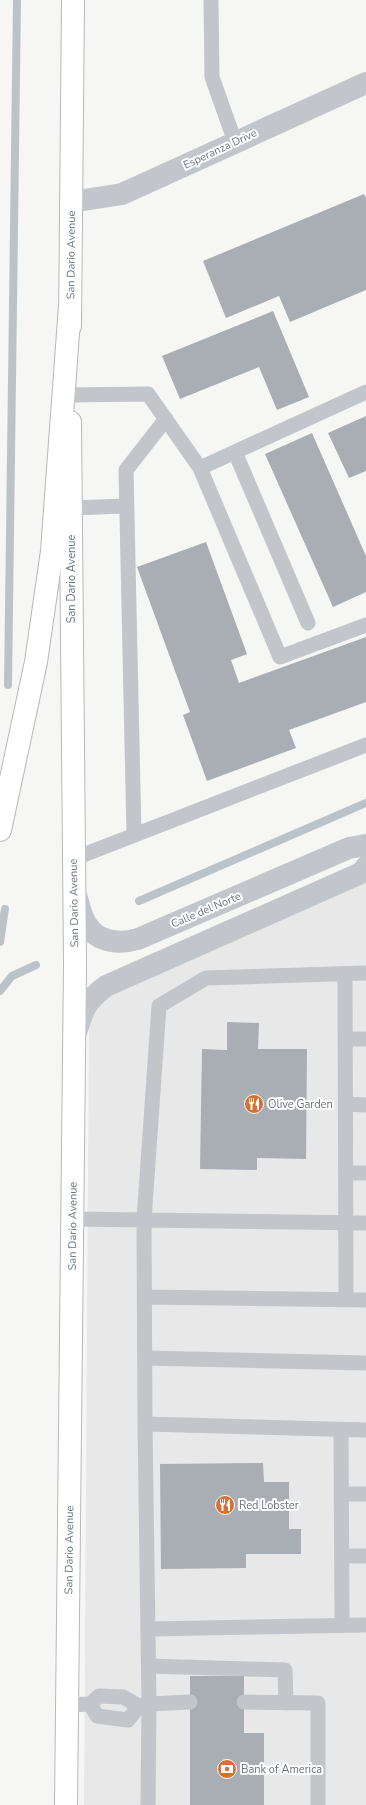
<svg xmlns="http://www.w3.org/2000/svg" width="366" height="1805" font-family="'Nunito Sans',sans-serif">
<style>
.built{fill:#e7e8e7}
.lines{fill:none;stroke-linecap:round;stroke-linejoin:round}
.stream{stroke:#bbc3c8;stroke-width:8}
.building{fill:#a9aeb5}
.secondary-casing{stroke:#b5b8bd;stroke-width:24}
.motorway-casing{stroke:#b5b8bb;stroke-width:24}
.service{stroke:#c2c5c9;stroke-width:15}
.minor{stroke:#c2c5c9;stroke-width:22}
.tertiary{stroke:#c2c5c9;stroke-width:22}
.secondary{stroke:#fff;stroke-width:22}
.motorway{stroke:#fff;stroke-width:22}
.labels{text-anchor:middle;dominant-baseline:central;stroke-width:4;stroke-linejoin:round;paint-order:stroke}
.street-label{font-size:11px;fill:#687382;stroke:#fff}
.poi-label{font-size:11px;fill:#687382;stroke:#fff;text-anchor:start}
</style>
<rect width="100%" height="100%" fill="#f6f7f4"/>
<!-- built -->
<path class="built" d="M366,879V1805H84L89,1015L98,1001Z"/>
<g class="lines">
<!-- stream -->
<path class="stream" d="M8,685L17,0
M139,901L366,803
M0,942L5,909
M0,991L12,976L36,965"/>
</g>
<!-- building -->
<path class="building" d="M364,194L366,198V290L290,322L279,296L226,318L203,261Z
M273,311L309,397L277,410L259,367L180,399L162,356Z
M366,416V471L349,478L328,433Z
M312,433L366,556V592L333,607L265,454Z
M206,542L247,654L231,660L239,683L366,637V702L289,730L296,748L207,781L183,715L190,712L137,567Z
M227,1022L259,1023L258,1049H307L306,1159L257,1158V1170L200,1169L202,1049L227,1050Z
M263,1463L264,1482H289V1529H301V1554H246V1568L161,1569L160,1464Z
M190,1676H244V1733H264V1805H190Z"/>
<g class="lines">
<defs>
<g id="secondary">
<path id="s1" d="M70,326L73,0"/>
<path id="s2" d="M66,1805L75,964L70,422"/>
</g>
<path id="motorway" d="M0,830L36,662L52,551L70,306"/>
</defs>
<!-- secondary casing -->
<use href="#secondary" class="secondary-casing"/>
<!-- motorway casing -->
<use href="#motorway" class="motorway-casing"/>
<!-- service -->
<path class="service" d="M211,0L212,77L235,142
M70,395L148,394L200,468L366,392
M235,452L308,623
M200,468L280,657L366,625
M71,508L125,506
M134,835L126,470L166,419
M73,859L366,745
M345,974L346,1299
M346,1039H366
M346,1104L366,1105
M346,1173H366
M72,1219L366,1223
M145,1297L366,1300
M145,1358L366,1363
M145,1424L366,1430
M341,1430L342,1625
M342,1494H366
M342,1556H366
M149,1629L366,1625
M149,1666L285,1670L286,1703
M190,1702L149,1704L145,1424L144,1220L159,1006L206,978L366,973
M244,1702L318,1703V1805
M90,1704L97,1716L128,1720L139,1706L149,1704L148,1805
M67,1705L90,1704L99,1696L123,1697L139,1706"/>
<!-- minor -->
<path class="minor" d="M71,202L122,194L366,83"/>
<!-- tertiary -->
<path class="tertiary" d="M76,895C79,904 81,917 87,925C98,943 120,944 138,939L349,848L366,845
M76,1033C83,1009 86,1001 106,986L361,873L366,867"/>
<!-- secondary -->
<use href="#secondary" class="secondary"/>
<!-- motorway -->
<use href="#motorway" class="motorway"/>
</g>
<!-- icons -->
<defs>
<symbol id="restaurant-disc" viewBox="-11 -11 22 22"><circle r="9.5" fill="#d37137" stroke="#fff"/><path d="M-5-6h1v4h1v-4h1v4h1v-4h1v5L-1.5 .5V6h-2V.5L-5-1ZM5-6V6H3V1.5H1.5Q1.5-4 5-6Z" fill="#fff"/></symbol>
<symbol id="bank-disc" viewBox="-11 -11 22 22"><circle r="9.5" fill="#d37137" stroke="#fff"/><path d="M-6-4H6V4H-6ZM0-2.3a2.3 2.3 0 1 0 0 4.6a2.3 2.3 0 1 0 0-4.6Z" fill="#fff"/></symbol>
</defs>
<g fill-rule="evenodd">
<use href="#restaurant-disc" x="243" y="1093" width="22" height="22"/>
<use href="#restaurant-disc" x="214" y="1494" width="22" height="22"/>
<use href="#bank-disc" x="216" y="1758" width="22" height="22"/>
</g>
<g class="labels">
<!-- street labels -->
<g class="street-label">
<text transform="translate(220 149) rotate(-25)">Esperanza Drive</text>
<text stroke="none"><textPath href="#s1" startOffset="71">San Dario Avenue</textPath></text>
<text transform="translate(71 579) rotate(-90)">San Dario Avenue</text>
<text transform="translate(74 903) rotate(-91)">San Dario Avenue</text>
<text transform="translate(206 910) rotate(-23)">Calle del Norte</text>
<text stroke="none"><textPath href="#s2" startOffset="579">San Dario Avenue</textPath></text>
<text stroke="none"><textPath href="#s2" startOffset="255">San Dario Avenue</textPath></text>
</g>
<!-- poi labels -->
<g class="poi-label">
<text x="268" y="1104">Olive Garden</text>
<text x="239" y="1505">Red Lobster</text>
<text x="241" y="1769">Bank of America</text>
</g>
</g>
</svg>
